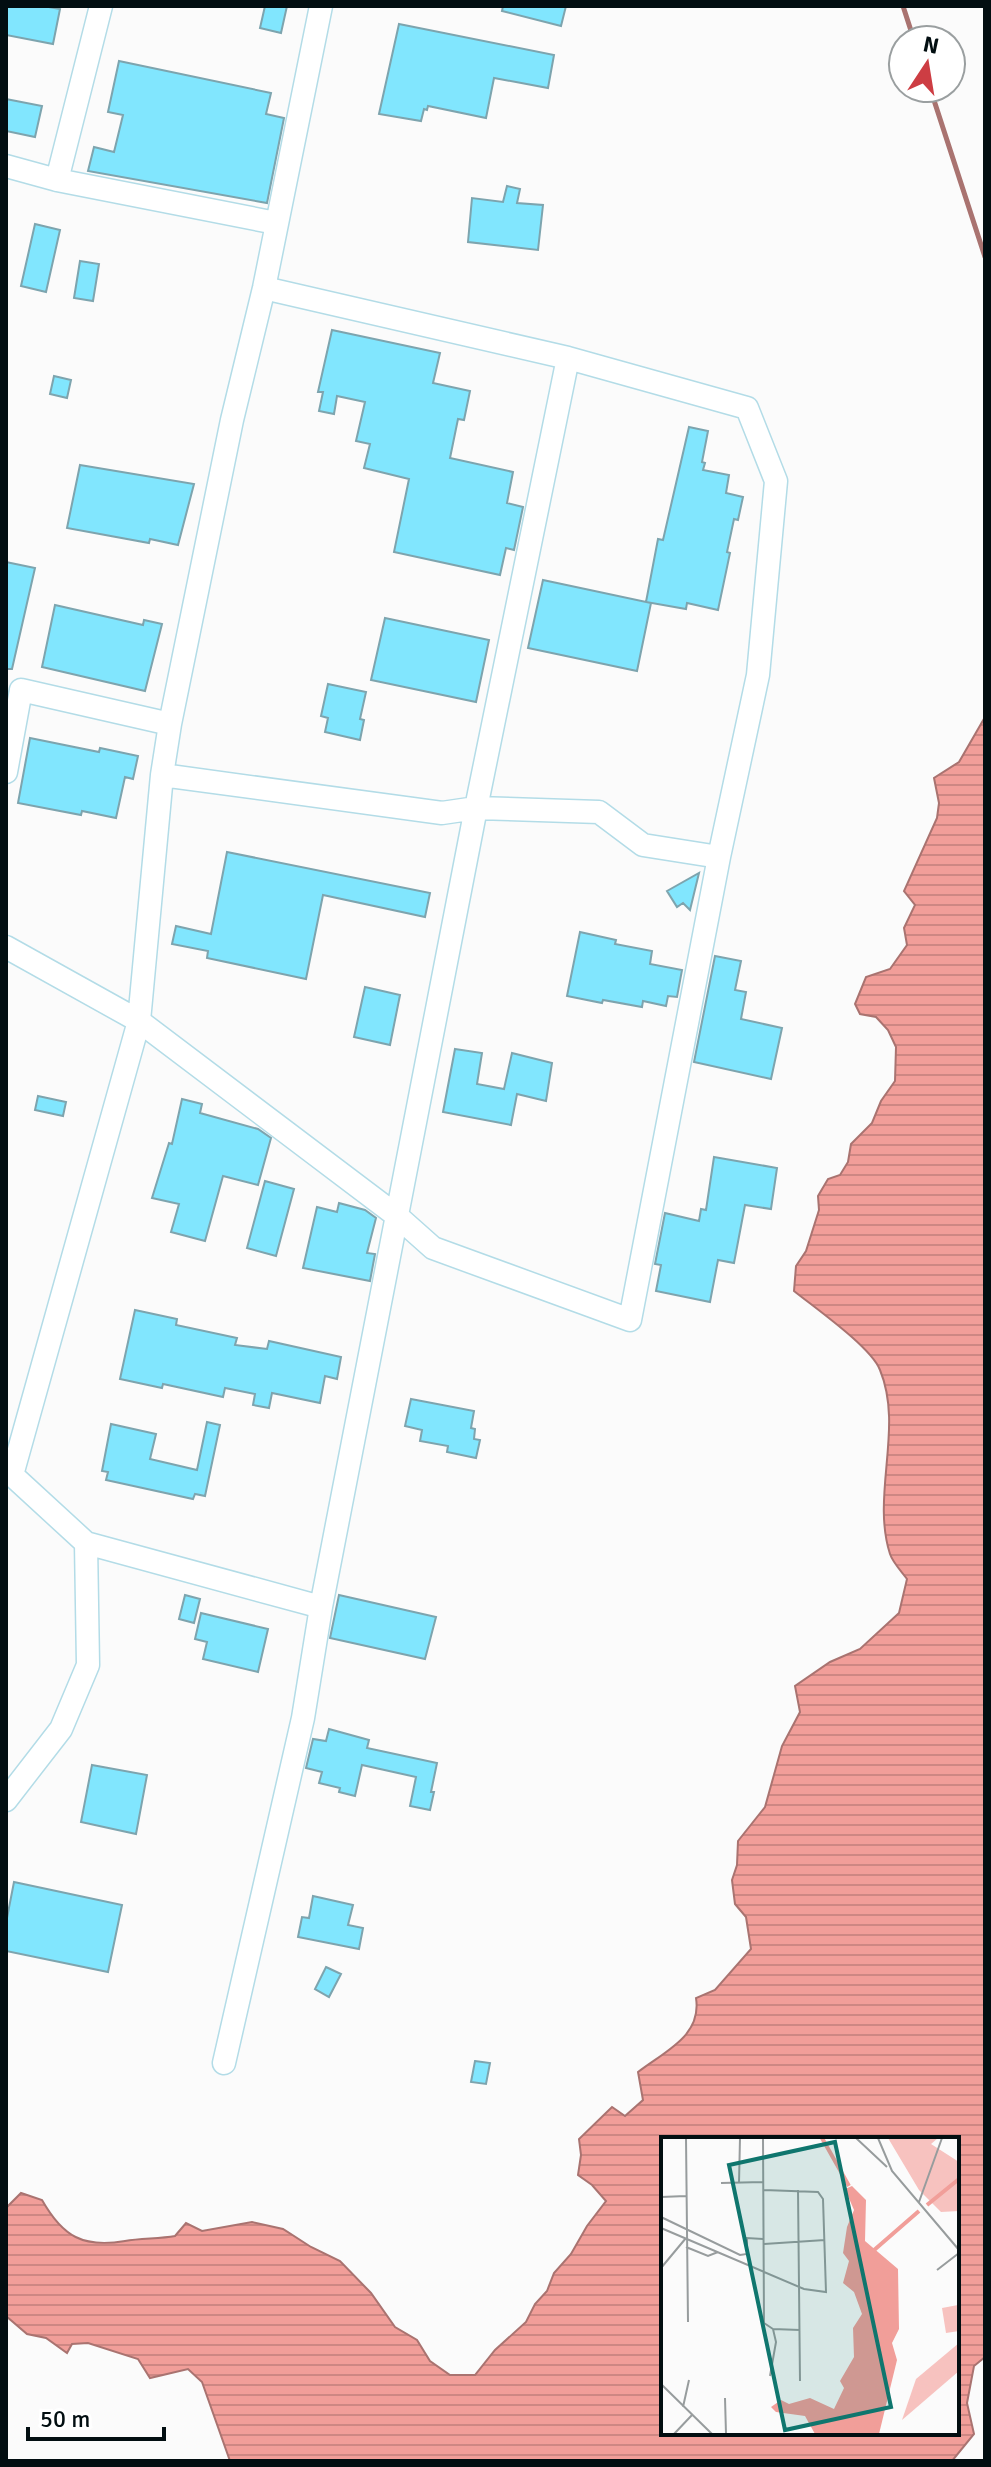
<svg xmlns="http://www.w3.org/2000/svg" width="991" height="2467" font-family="Signika,sans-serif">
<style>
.water{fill:url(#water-rules);stroke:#a97370;stroke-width:2;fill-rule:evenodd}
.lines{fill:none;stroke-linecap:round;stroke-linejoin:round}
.stream{stroke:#a97370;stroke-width:5}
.building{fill:#81e6fe;stroke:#7da4ae;stroke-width:2}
.minor-casing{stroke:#b3dce7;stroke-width:25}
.minor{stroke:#fff;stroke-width:22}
.inset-river{fill:none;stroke:#f19e99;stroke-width:4}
.inset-road{fill:none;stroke:#979c9d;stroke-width:2}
.view{fill:#0f766e;fill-opacity:0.15;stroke:#0f766e;stroke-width:4}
.inset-edge{fill:none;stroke:#020e11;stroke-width:4}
</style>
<defs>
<pattern id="water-rules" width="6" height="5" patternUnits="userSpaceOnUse" patternTransform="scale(2)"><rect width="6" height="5" fill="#f19e99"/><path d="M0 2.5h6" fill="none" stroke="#cd8783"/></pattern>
</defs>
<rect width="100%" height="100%" fill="#fbfbfb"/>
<!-- water -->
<path class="water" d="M985,717V2357L974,2366L967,2403L974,2434L952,2461H230L202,2382L188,2369L150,2378L138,2359L88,2343L72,2344L67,2353L46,2338L27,2334L6,2316V2208L21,2193L42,2200C63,2237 83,2248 125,2241C141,2238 159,2239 175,2236L186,2223L202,2231L252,2222L283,2229L311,2247L340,2261L371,2293L395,2327L417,2340L430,2361L450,2375H475L495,2350L526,2322L535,2304L547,2291L554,2273L571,2254L587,2226L606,2201L592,2185L578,2175L581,2155L579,2139L612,2107L625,2116L643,2100L638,2072C665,2051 702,2036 696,1998L715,1990L751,1949L746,1917L735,1904L732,1880L737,1865L738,1841L765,1807L782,1746L800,1712L795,1686L830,1662L860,1649L899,1613L907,1579C902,1572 893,1563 890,1554C871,1495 904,1428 880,1370C871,1347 815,1308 794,1291L796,1266L806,1251L819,1210L818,1196L828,1179L840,1175L848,1162L851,1144L872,1123L881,1101L895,1081L896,1047L888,1030L876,1017L860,1014L855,1004L866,977L890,969L907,945L904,928L915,905L904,891L937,818L939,803L934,778L959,762ZM663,2139H957V2433H663Z"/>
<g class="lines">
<!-- stream -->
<path class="stream" d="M903,6L914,40
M930,88L985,257"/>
</g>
<!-- building -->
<path class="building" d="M6,6H43L60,9L53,44L6,35Z
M265,6H287L281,33L260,28Z
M503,6H566L561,26L502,11Z
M399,24L554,55L548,88L494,78L486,118L428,106L427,110L424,109L421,121L379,114Z
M119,61L271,93L266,114L284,118L267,203L88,171L94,147L114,152L123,115L108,112Z
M6,99L42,106L35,137L6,131Z
M507,186L520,189L517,203L543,205L538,250L468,242L472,198L503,202Z
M35,224L60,230L46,292L21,286Z
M80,261L99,264L93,301L74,298Z
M332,330L440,353L433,383L470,391L464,420L458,419L450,458L513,472L507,503L523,507L514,550L506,548L500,575L394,552L409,479L364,468L370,444L356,441L365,402L337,396L334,414L319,411L323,392H318Z
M54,376L71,380L67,398L50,394Z
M689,427L708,431L702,462L705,463L703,470L729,475L726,493L743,497L738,520L734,519L727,552L730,553L718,610L687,603L686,609L646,602L658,539L663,540Z
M80,465L194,484L178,545L150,539L149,543L67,528Z
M6,562L35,568L12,669H6Z
M543,580L651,603L637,671L528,648Z
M55,605L143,625L144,620L162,624L145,691L42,667Z
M385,618L489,640L476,702L371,680Z
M328,684L366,692L360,719L364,720L360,740L325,732L328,718L321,716Z
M30,738L99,752L100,748L138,756L133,779L125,777L116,818L82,811L81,815L18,803Z
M227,852L430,893L425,917L323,895L306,979L207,958L208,951L172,944L176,926L211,934Z
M699,873L690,910L683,903L677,907L667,891Z
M580,932L616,940L615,944L652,951L650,964L682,970L677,997L668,996L666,1006L643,1001L642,1007L603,1000L602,1003L567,996Z
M715,956L741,961L735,990L746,992L741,1019L782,1028L771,1079L694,1062Z
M365,987L400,995L390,1045L354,1037Z
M455,1049L482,1053L477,1084L504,1089L512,1053L552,1063L546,1101L517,1094L511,1125L443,1112Z
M38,1096L66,1102L63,1116L35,1110Z
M182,1099L202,1104L200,1113L258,1129L271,1138L258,1185L223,1176L205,1241L171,1232L179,1204L152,1198L169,1143L172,1144Z
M714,1157L777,1168L771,1209L745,1205L734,1263L718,1260L710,1302L656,1291L661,1265L655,1264L665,1213L699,1221L701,1209L706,1210Z
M265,1181L294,1189L276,1256L247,1248Z
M339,1203L365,1210L376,1218L367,1253L375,1254L370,1281L303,1268L317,1207L337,1212Z
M135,1310L177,1319L176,1325L237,1338L235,1345L267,1349L269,1341L341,1357L337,1379L325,1376L320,1403L272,1393L269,1408L253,1405L255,1394L225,1388L223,1397L163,1384L162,1388L120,1379Z
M411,1399L474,1411L471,1428L475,1429L474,1439L480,1440L476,1458L447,1452L448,1446L420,1441L422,1430L405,1426Z
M207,1422L220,1425L205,1496L195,1494L193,1499L106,1480L108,1472L102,1471L111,1424L156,1434L150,1459L197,1470Z
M185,1595L200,1599L194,1623L179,1619Z
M339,1595L436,1617L425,1659L330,1638Z
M201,1613L268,1629L258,1672L203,1659L207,1642L195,1639Z
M329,1729L369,1740L367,1748L437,1763L431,1792H434L430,1810L410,1806L416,1777L362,1765L355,1796L339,1792L340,1788L319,1783L322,1772L306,1768L313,1739L326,1741Z
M92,1765L147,1775L136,1834L81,1822Z
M14,1882L122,1905L108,1972L6,1951V1923Z
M313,1896L353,1905L348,1925L363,1928L359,1949L298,1937L302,1917L309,1918Z
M326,1967L341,1974L329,1997L315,1989Z
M475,2061L490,2063L486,2084L471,2082Z"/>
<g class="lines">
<defs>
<path id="minor" d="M6,166L57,180L276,223
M57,180L101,6
M6,772L21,690L170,724
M162,775L442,813L476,808L599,812L643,845L719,857
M6,947L139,1021L397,1216L433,1248L630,1320L719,857L758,675L776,481L747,408L568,358L264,288
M86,1543L321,1607
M6,1800L61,1729L88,1665L86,1543L12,1475L139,1021L162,775L170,724L232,420L264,288L321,6
M224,2063L303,1718L321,1607L476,808L568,358"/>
</defs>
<!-- minor casing -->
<use href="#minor" class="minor-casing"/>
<!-- minor -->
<use href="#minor" class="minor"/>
</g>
<!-- overview -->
<g transform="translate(661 2137)">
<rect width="298" height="298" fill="#fbfbfb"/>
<path d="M227,1H277L270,7L298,25V74L280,75L258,53Z" fill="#f7c2bf"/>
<path d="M298,206V234L241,283L255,242Z" fill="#f7c2bf"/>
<path d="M297,168L298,194L285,196L281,171Z" fill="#f7c2bf"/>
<path d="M191,49L205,63L204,104L237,132L238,192L231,206L236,223L218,297H154L144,279L115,275L110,270L120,263L128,267L149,261L173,272L183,251L179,244L193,220L192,191L201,177L193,155L182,146L188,124L182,116L186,90L193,73L184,52Z" fill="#f19e99"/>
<path class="inset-river" d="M161,1L188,49M266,68L298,42M212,114L258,74"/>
<path class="inset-road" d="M25,1L27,185M102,1L103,186L112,192L115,205L109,239M195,1L226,30M217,1L231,34L298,113M60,46L102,45M78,46L79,1M137,53L139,244M0,60L25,59M258,65L281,1M0,80L79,118L86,117V101L102,102M0,91L143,152L165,155L162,62L157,55L103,53M103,107L164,103M25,110L47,119L57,115M0,131L25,101M276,133L298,116M112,192L139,193M0,247L51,297M64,261L65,297M22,270L28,243M13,297L31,278"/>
<path class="view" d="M174,5L230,270L124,293L68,28Z"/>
<rect width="298" height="298" class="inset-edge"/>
</g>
<!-- border -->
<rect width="991" height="2467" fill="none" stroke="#020e11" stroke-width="16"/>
<!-- north arrow -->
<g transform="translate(927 64) rotate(12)"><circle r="38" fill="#ffffff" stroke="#9a9fa0" stroke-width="2"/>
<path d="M0-6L14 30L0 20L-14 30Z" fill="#cd3d43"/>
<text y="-12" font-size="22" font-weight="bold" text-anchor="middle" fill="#020e11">N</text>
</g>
<!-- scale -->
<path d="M28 2427v12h136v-12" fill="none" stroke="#020e11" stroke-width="4"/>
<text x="40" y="2427" font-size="24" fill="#020e11" stroke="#ffffff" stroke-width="6" paint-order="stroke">50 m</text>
</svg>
